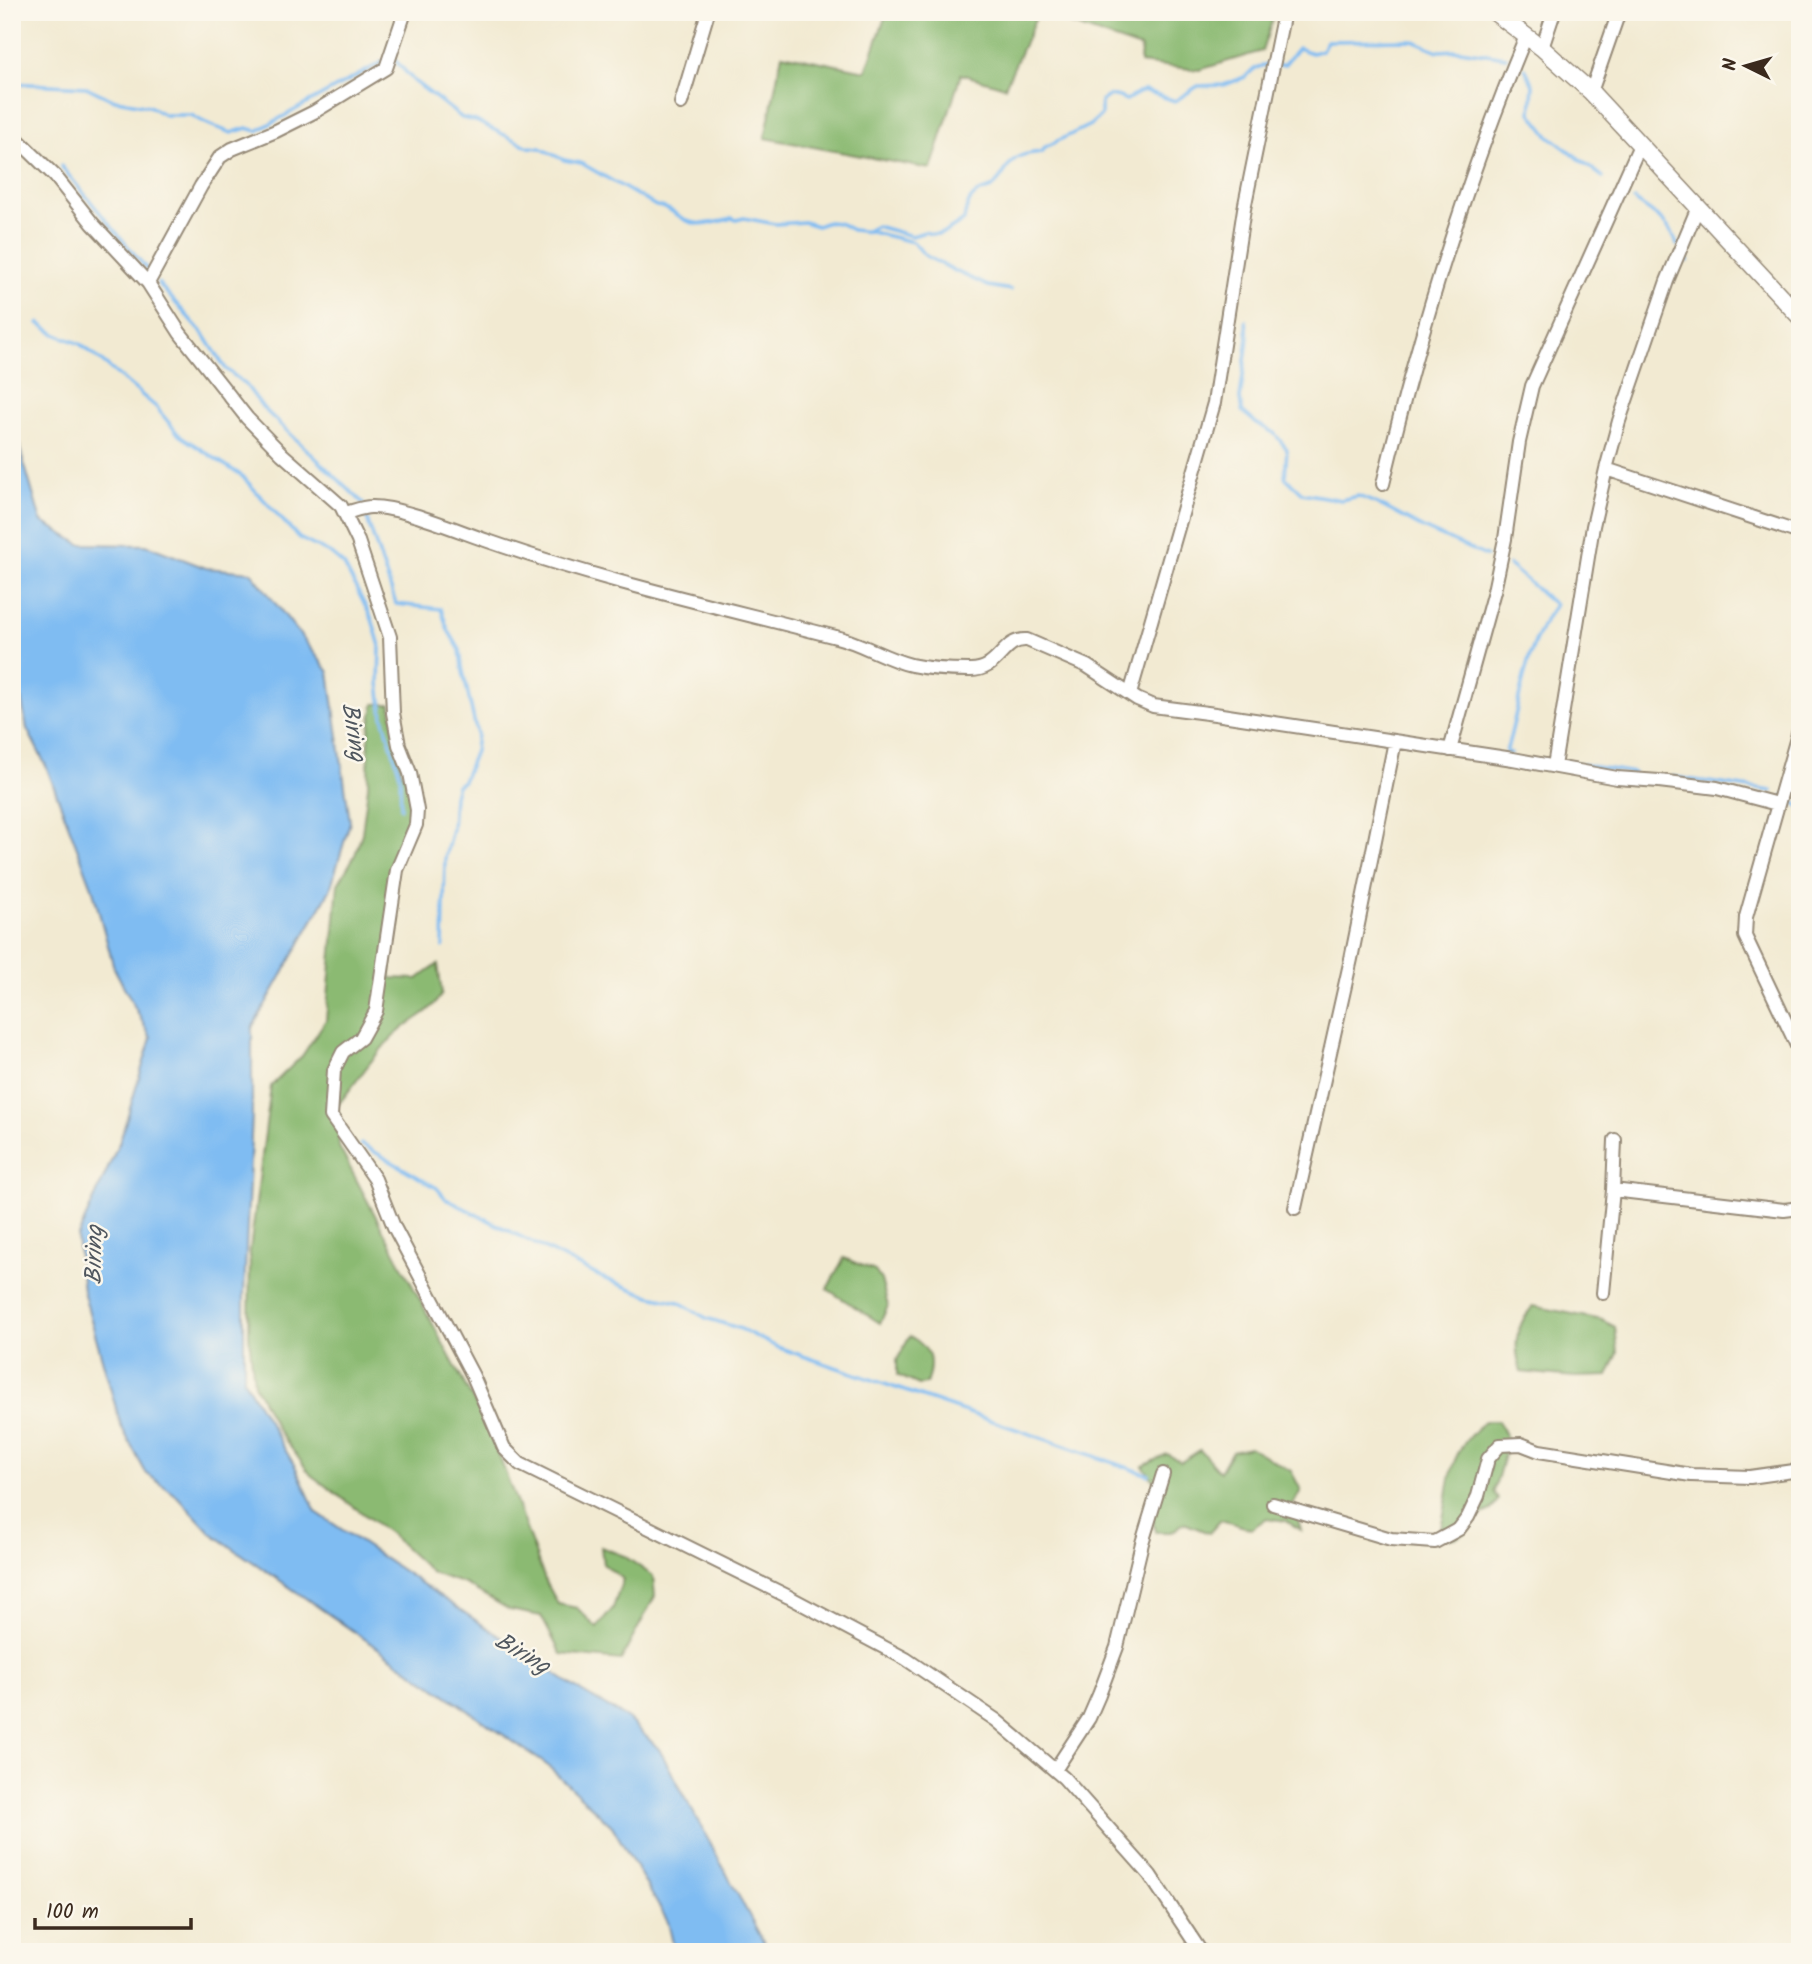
<svg xmlns="http://www.w3.org/2000/svg" width="1812" height="1964" font-family="Kalam,sans-serif">
<style>
.forest{fill:#8bba72;stroke:#637248;stroke-width:2}
.water{fill:#7fbcf2;stroke:#5d7388;stroke-width:2}
.lines{fill:none;stroke-linecap:round;stroke-linejoin:round}
.stream{stroke:#7fbcf2;stroke-width:3.5}
.minor-casing{stroke:#968a78;stroke-width:16}
.tertiary-casing{stroke:#968a78;stroke-width:19}
.minor{stroke:#fff;stroke-width:12}
.tertiary{stroke:#fff;stroke-width:16}
.labels{text-anchor:middle;dominant-baseline:central;stroke-width:5;stroke-linejoin:round;paint-order:stroke}
.water-label{font-size:24px;font-style:italic;fill:#4f565e;stroke:#fbf7ec}
</style>
<rect width="100%" height="100%" fill="#fbf7ec"/>
<filter id="ink" filterUnits="userSpaceOnUse"><feTurbulence type="fractalNoise" baseFrequency=".0143" numOctaves="2"/><feDisplacementMap in="SourceGraphic" scale="14" xChannelSelector="R" yChannelSelector="G"/><feConvolveMatrix kernelMatrix="1 2 1 2 8 2 1 2 1" color-interpolation-filters="sRGB"/></filter>
<filter id="wash" filterUnits="userSpaceOnUse"><feTurbulence type="fractalNoise" baseFrequency=".00686" numOctaves="4" result="noise"/><feDisplacementMap in="SourceGraphic" scale="28" xChannelSelector="R" yChannelSelector="G"/><feGaussianBlur stdDeviation="1.57" result="paint"/><feColorMatrix in="noise" values="0 0 0 0 0 0 0 0 0 0 0 0 0 0 0 0 0 1.4 0 .05"/><feComposite in="paint" operator="in"/></filter>
<g filter="url(#wash)">
<rect width="100%" height="100%" fill="#f2ead2"/>
<!-- forest -->
<path class="forest" d="M887,12H1275L1262,51L1199,70L1140,63L1141,48L1038,13L1005,87L961,74L931,169L765,138L782,54L866,71Z
M374,704H391L395,737L402,772L418,794L412,830L394,858L390,884L393,923L390,978L418,979L438,964L442,994C427,1016 420,1014 401,1030C376,1050 358,1081 337,1106L339,1147L492,1436L545,1580L558,1604L577,1608L597,1628L613,1608L623,1579L603,1564L601,1547L624,1556L653,1576L655,1596L621,1660L561,1654L541,1616L510,1610L465,1584L432,1573L389,1533L311,1475L277,1429L254,1384L249,1335L250,1250L271,1086L302,1056L326,1020L338,884L355,855L362,833L368,787L369,732Z
M844,1258L875,1271L881,1280L888,1306L880,1323L827,1289Z
M1533,1306L1602,1320L1615,1327L1618,1353L1608,1376L1575,1377L1521,1372C1513,1345 1515,1327 1533,1306Z
M910,1336C931,1348 934,1361 926,1384L919,1385L897,1375V1360Z
M1484,1421H1498L1508,1441L1494,1491L1498,1500L1491,1510C1467,1517 1469,1547 1438,1536C1447,1513 1446,1489 1453,1466C1458,1448 1471,1434 1484,1421Z
M1250,1447L1291,1471L1301,1490L1293,1505L1301,1530L1286,1521L1267,1518L1251,1529L1221,1520L1209,1533L1184,1523L1172,1532H1155L1150,1502L1155,1482L1143,1466L1167,1454L1181,1462L1200,1450L1220,1472L1232,1451Z"/>
<!-- water -->
<path class="water" d="M12,411L20,449L41,521L80,544L146,545L206,568L251,572L329,672L350,822L330,890L252,1028V1114L244,1294V1380L296,1468L316,1512L576,1688L628,1719L659,1749L769,1952H675L668,1922L612,1826L547,1765L211,1533L176,1495L146,1473L121,1426L83,1291L77,1238L120,1141L151,1038L114,968L92,887L46,766L27,729L20,692L12,685Z"/>
<g class="lines">
<!-- stream -->
<path class="stream" d="M395,60L414,81L462,118L476,121L529,147L540,148L564,160L581,163L656,206C667,207 673,212 682,218C696,228 717,223 732,218L736,220L744,218L775,224L804,222L817,226L828,222L839,223L852,230L871,232L913,242L926,256L955,271L988,286L1011,290
M1525,68L1533,85L1531,113L1548,135L1603,177
M12,83L86,87L111,99L149,106L165,115H192C199,122 221,129 231,133L247,128L257,131L382,62
M61,166L147,269
M1634,200C1652,213 1671,223 1677,245
M865,232L876,226L912,236L925,232C940,239 952,228 964,220C966,208 968,199 979,192C985,189 989,191 994,186C1014,164 1005,155 1042,152L1045,147L1090,125L1101,115V102C1109,93 1116,95 1126,100L1144,90L1175,101L1198,86L1224,85L1245,77L1254,69L1264,65H1284L1298,48L1312,53L1322,50L1327,41L1412,40L1438,51L1460,50L1506,57
M1681,255L1688,261
M158,283L205,336L226,369L246,385L263,408L363,503
M1246,321L1248,338L1240,399L1242,411L1256,423L1274,433L1287,449L1285,477L1302,493L1341,500L1358,496L1378,504L1425,529L1486,556
M39,323L55,334L80,344L93,354L156,407L179,435L242,476L299,538L331,554L344,565L372,619L380,646L379,683L383,717L400,775L401,808
M366,516L396,604L441,609L448,630L460,650L462,667L477,734L475,751L463,781L457,785L454,796L452,829L445,858L443,947
M1509,565L1555,605C1523,648 1521,703 1506,752L1510,753
M1566,762L1634,773
M1673,777L1772,791
M1784,795L1800,807
M361,1144L437,1188L446,1199L603,1278L650,1296L679,1302L706,1318L741,1329L777,1347L1149,1475"/>
</g>
</g>
<g filter="url(#ink)">
<g class="lines">
<defs>
<path id="minor" d="M405,12L386,68L314,112L276,131L232,149L220,157L201,186L148,283L180,333L247,418L282,454L341,506L358,541L390,637L393,713L399,745L410,773L417,810L416,825L397,870L376,1011L361,1038L343,1052L334,1070L331,1116L375,1179L394,1227L473,1376L504,1448L520,1464L789,1597L906,1659L996,1720L1064,1778L1150,1875L1201,1952
M1542,48L1554,12
M1591,92L1619,12
M681,103L708,12
M12,134L55,176L93,224L148,283
M1606,469L1800,533
M1383,484C1420,330 1465,181 1526,36
M345,513C353,511 363,507 371,507C400,506 458,531 488,541C602,581 720,607 836,637C862,643 885,659 911,665C929,669 951,670 969,670C1001,671 1001,638 1027,640L1087,666L1137,699L1153,706L1215,714L1513,759L1617,778L1659,781L1717,788L1777,804
M1130,694L1214,403L1244,209L1284,12
M1800,727L1746,917L1745,936L1800,1052
M1450,750L1494,591L1505,539L1519,442L1532,386L1640,145
M1554,766L1593,526L1606,469L1619,421L1667,281L1698,207
M1613,1190L1615,1140
M1295,1208L1351,959L1395,741
M1603,1293L1613,1190L1784,1210L1800,1208
M1273,1504L1391,1539L1435,1542L1459,1529L1468,1517L1478,1496L1488,1459L1500,1445L1521,1444L1539,1451L1691,1475L1750,1477L1800,1470
M1055,1770L1089,1718L1099,1695L1117,1647L1142,1543L1163,1474"/>
<path id="tertiary" d="M1494,12L1542,48L1591,92L1800,317"/>
</defs>
<!-- minor casing -->
<use href="#minor" class="minor-casing"/>
<!-- tertiary casing -->
<use href="#tertiary" class="tertiary-casing"/>
<!-- minor -->
<use href="#minor" class="minor"/>
<!-- tertiary -->
<use href="#tertiary" class="tertiary"/>
</g>
</g>
<g class="labels">
<!-- water labels -->
<g class="water-label">
<text transform="translate(353 732) rotate(81)">Biring</text>
<text transform="translate(95 1255) rotate(-89)">Biring</text>
<text transform="translate(522 1654) rotate(30)">Biring</text>
</g>
</g>
<!-- margin -->
<rect width="1812" height="1964" fill="none" stroke="#fbf7ec" stroke-width="42"/>
<!-- north arrow -->
<g transform="translate(1746 66) rotate(275)" stroke="#fbf7ec" stroke-width="5" paint-order="stroke">
<path d="M0-5L12 26L0 18L-12 26Z" fill="#3b2a1e"/>
<text y="-10" font-size="19" font-weight="bold" text-anchor="middle" fill="#3b2a1e">N</text>
</g>
<!-- scale -->
<path d="M35 1918v10h156v-10" fill="none" stroke="#3b2a1e" stroke-width="3.5"/>
<text x="46" y="1918" font-size="21" fill="#3b2a1e" stroke="#fbf7ec" stroke-width="5" paint-order="stroke">100 m</text>
</svg>
